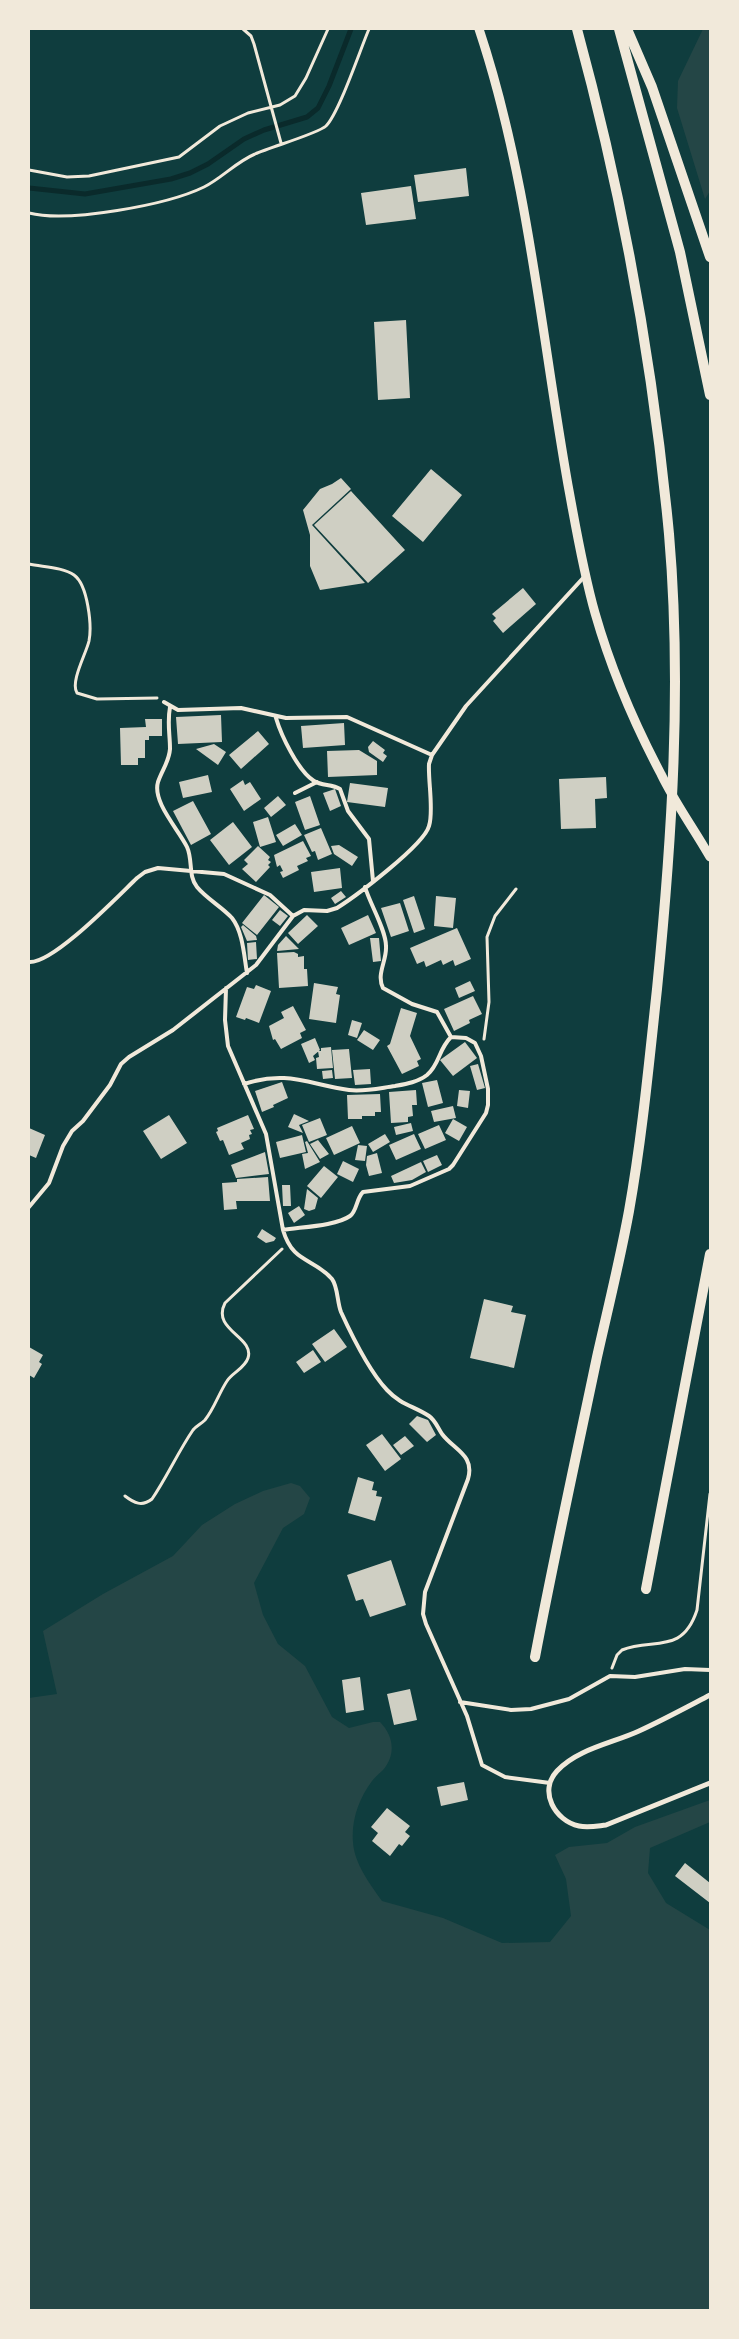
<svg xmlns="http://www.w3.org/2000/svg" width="739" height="2339" font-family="'PT Sans Narrow',sans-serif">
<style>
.green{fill:#244646}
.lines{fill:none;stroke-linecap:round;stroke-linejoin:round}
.stream{stroke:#0a2a2b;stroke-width:5}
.building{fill:#cfcfc3}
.path{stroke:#f1e9da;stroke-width:3}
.service{stroke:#f1e9da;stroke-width:4}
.minor{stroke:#f1e9da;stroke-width:5}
.tertiary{stroke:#f1e9da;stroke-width:9}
.secondary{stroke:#f1e9da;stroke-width:10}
</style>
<rect width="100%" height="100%" fill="#0f3d3e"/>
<!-- green -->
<path class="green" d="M703,29H710V191L705,199L677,108L678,81Z
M291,1483L300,1486L310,1498L304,1514L283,1528L254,1583L263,1615L278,1644L305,1666L332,1717L349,1728L373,1722H380C394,1736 396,1755 383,1770C379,1774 375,1777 372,1781C359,1798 351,1821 353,1842C354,1863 370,1884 382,1901L443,1918L502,1943L550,1942L571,1916L566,1879L555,1855L569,1847L607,1843L635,1827L710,1800V1822L650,1848L648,1873L666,1903L710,1930V2310H29V1698L57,1694L43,1631L103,1594L173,1556L202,1525L235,1504L263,1491Z"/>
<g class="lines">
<!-- stream -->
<path class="stream" d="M29,188L85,194L171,179L190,173L208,164L244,139L264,130L307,117L318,108L329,86L351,29"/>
</g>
<!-- building -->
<path class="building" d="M466,168L469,196L418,202L414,175Z
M411,186L416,219L366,225L361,193Z
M406,320L410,398L378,400L374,322Z
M431,469L462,495L423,542L392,516Z
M341,478L351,489L312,525L365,583L320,590L310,566V535L303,510L320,489L332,484Z
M351,491L405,550L368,583L314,525Z
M523,588L536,604L503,633L493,621L496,618L492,614Z
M221,715L222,742L178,744L176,717Z
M145,719H162V736H149V740H145V758H138V765H121L120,728L146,727Z
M344,723L345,745L303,748L301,726Z
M258,731L269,744L241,769L229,755Z
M373,741L385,750L383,753L387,756L383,762L369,752L368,747Z
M214,744L226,752L218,765L196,749Z
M359,750L377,761V775L328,777L327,751Z
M208,775L212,792L183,798L179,782Z
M606,777L607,798L595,799L596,828L561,829L559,779Z
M243,780L245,785L250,782L261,799L244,811L230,789Z
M350,783L388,788L385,807L347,802Z
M335,789L341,806L330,811L323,793Z
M278,796L286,805L271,817L264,808Z
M310,796L320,825L305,830L295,802Z
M193,801L211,834L191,845L173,811Z
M268,817L276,842L260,847L253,822Z
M233,822L252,847L229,865L210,840Z
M295,824L302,835L283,846L276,835Z
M321,828L332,854L318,860L315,851L312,852L304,835Z
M303,841L311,856L306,858L308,861L297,866L299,870L283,878L280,872L283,871L280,865L277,867L274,855Z
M339,845L358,857L352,866L334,854L331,846Z
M258,846L270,857L268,860L271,862L268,865L270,867L256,882L242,869L248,864L244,860Z
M340,868L342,888L314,892L311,872Z
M341,891L346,897L335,904L331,898Z
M264,895L279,907L257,935L242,923Z
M414,896L425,929L414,933L403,900Z
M436,896L456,898L453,928L434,926Z
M400,903L409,931L391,937L381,908Z
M280,910L288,916L280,926L272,920Z
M307,915L318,926L298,944L288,933Z
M368,915L376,933L349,945L341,928Z
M243,925L256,936L257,940L247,941L241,927Z
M457,928L471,959L455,966L453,960L443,965L441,960L426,967L424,961L417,964L410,948Z
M286,936L299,949L277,951L278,945Z
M370,938H379L381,961L373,962Z
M256,942L257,959L248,960L247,943Z
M294,952L298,954V957L304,956V969H307L308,986L279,988L277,953Z
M470,981L475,991L459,998L455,988Z
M314,983L338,987L336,994L340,995L336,1023L309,1019Z
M256,985L271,991L259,1023L246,1018L245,1020L236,1017L247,987L254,989Z
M473,996L482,1014L469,1020L470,1023L454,1031L444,1009Z
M293,1006L306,1030L300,1033L302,1038L281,1049L275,1039L273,1040L269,1026L284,1018L281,1012Z
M401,1008L417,1013L410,1036L421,1059L417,1061L419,1066L402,1074L387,1046L390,1044Z
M352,1020L362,1023L357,1038L348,1035Z
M364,1030L380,1040L373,1050L357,1040Z
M315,1038L320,1050L313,1056L315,1060L309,1063L301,1044Z
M465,1042L477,1058L453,1076L440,1060Z
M331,1047L333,1068L317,1069L316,1058L319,1057L318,1051H321V1048Z
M349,1049L352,1078L335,1079L332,1050Z
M478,1064L485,1088L477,1090L470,1066Z
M370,1069L371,1084L355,1085L353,1070Z
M332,1070L333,1078L323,1079L322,1071Z
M437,1080L443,1103L428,1107L422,1083Z
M282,1082L288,1098L273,1105L274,1107L262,1112L255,1091Z
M416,1090L417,1105H412L413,1116L408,1117V1122L391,1123L389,1092Z
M459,1090L470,1091L468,1108L457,1106Z
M380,1094L381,1112H375V1116H362V1119H348L347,1095Z
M453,1106L456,1118L434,1122L431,1111Z
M294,1114L309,1121L299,1125L303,1133L288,1127Z
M169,1115L187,1143L161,1159L143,1131Z
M248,1115L254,1129L250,1130L252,1134L249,1135L250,1139L241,1143L244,1149L229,1155L223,1140L220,1141L216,1132L218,1131L217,1128Z
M320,1118L327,1135L309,1142L302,1125Z
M453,1119L467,1127L459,1141L445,1133Z
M411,1123L413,1131L396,1135L394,1127Z
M439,1125L446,1140L425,1149L418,1134Z
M352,1126L360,1143L334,1155L326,1138Z
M29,1128L45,1135L36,1158L29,1155Z
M385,1134L390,1142L373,1152L368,1144Z
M414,1134L421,1149L396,1160L389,1145Z
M302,1135L306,1152L280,1158L276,1142Z
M318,1140L329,1154L320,1159L310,1144Z
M307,1141L320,1162L305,1169L302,1154L308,1153L305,1142Z
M358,1145L367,1146L365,1161L355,1160Z
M265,1152L269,1174L236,1178L231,1165Z
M377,1153L382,1173L369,1176L366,1165L367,1156Z
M437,1155L442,1165L428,1172L423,1161Z
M343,1161L359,1169L353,1182L337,1174Z
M421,1162L426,1172L412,1180L394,1183L391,1176Z
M324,1166L338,1177L321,1198L307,1186Z
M268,1177L270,1201H236L237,1209L224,1210L222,1183L237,1182V1179Z
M282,1185H290L291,1206H283Z
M307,1189L318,1198L315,1209L309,1211L304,1209Z
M299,1206L305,1215L294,1223L288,1213Z
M262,1229L276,1238L274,1241L266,1243L257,1237Z
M484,1299L513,1306L511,1312L526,1315L514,1368L470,1358Z
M334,1329L347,1347L325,1362L312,1344Z
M29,1347L43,1355L39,1362L42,1364L34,1378L29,1375Z
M313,1350L321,1362L304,1373L296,1362Z
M417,1416L428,1420L436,1435L427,1442L409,1424Z
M382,1434L401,1459L385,1471L366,1445Z
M405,1436L414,1446L401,1455L393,1445Z
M358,1477L374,1482L372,1490L377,1491L376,1496L382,1497L375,1521L348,1513Z
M391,1560L406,1605L370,1617L363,1599L356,1601L347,1575Z
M360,1677L364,1710L346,1713L342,1680Z
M410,1689L417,1720L394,1725L387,1694Z
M464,1782L468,1800L441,1806L437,1787Z
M387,1808L410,1826L405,1832L410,1836L402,1846L399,1844L390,1856L372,1841L378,1833L371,1827Z
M685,1863L710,1883V1903L675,1876Z"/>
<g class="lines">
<!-- path -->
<path class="path" d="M243,29L251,36L254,44L281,143
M29,170L67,177L89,176L179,157L220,126L248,113L280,105L295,96L306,78L328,29
M29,213C68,223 167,205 204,187C222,178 236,162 255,154C270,147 317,134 326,126C339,113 360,50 369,29
M29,564C42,567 63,567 74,575C88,585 92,626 89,641C86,654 70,682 77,693L97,699L157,698
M484,1039L489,1002L487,937L495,916L516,889
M125,1496C134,1503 142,1507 152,1499C167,1477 178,1452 193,1430C196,1426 201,1424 205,1420C214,1409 219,1393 227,1381C232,1373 245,1368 248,1358C255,1337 211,1330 225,1303L282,1249
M612,1668L617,1655L622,1650C652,1637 682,1656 697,1610L710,1494"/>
<!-- service -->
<path class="service" d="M164,702L178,710L241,708L286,718L347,717L432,755
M170,707C167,723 170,734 170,749C169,762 162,770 158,782C152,802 179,830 187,847C193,860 188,876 197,887C207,899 222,907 232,918C243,932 244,956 247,973
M276,718C281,735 298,771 314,781C322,786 332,784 340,789L348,811L369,839L373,881
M295,793L317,782
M29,962C53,964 117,897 137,878L145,872L158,868L224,874L270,895L293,916
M226,988L225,1020L228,1046L266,1134L283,1230C293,1264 313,1257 332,1279C338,1287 337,1302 341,1312C352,1336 369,1371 387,1390C401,1405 414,1406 429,1416C435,1420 438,1428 442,1434C454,1450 475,1455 468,1479L425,1592L423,1614L426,1624L467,1716L482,1765L505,1777L550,1783
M244,1084C287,1070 308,1084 349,1090C364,1092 380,1088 395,1086C406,1084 418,1082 427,1075C440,1064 438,1050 451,1037
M29,1207L49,1183L63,1146L72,1131L83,1121L110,1085L121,1064L129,1057L173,1030L256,965L293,916L304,910L327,911L337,908C356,896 424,845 429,826C434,811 428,781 429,764L432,755L466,706L584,577
M283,1230C300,1227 336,1226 350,1216C357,1211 356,1199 363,1192L410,1186L449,1169L453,1165L486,1113L488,1105V1089L481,1056L475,1043L466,1038L451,1037L437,1012L412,1004L383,988C376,974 387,961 386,946C386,930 370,904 365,887
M460,1702L511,1710L531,1709L569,1699L610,1676L635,1677L685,1669L710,1670"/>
<!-- minor -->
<path class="minor" d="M710,1695C687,1707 663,1720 639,1731C613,1743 577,1749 557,1771C538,1791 555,1821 579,1826C588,1828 597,1826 606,1825L710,1783"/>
<!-- tertiary -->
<path class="tertiary" d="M479,29C528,176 541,333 568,485C576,528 583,571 595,613C611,669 634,723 661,774C675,803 694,829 710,857"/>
<!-- secondary -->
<path class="secondary" d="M619,29L680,252L710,395
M627,29L652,87L710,257
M646,1589L710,1254
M535,1657C554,1557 576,1457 597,1357C608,1308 620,1260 629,1211C642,1138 649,1063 657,989C672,839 682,685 669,534C653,364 622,194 577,29"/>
</g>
<!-- border -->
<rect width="739" height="2339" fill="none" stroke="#f1e9da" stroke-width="60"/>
</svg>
